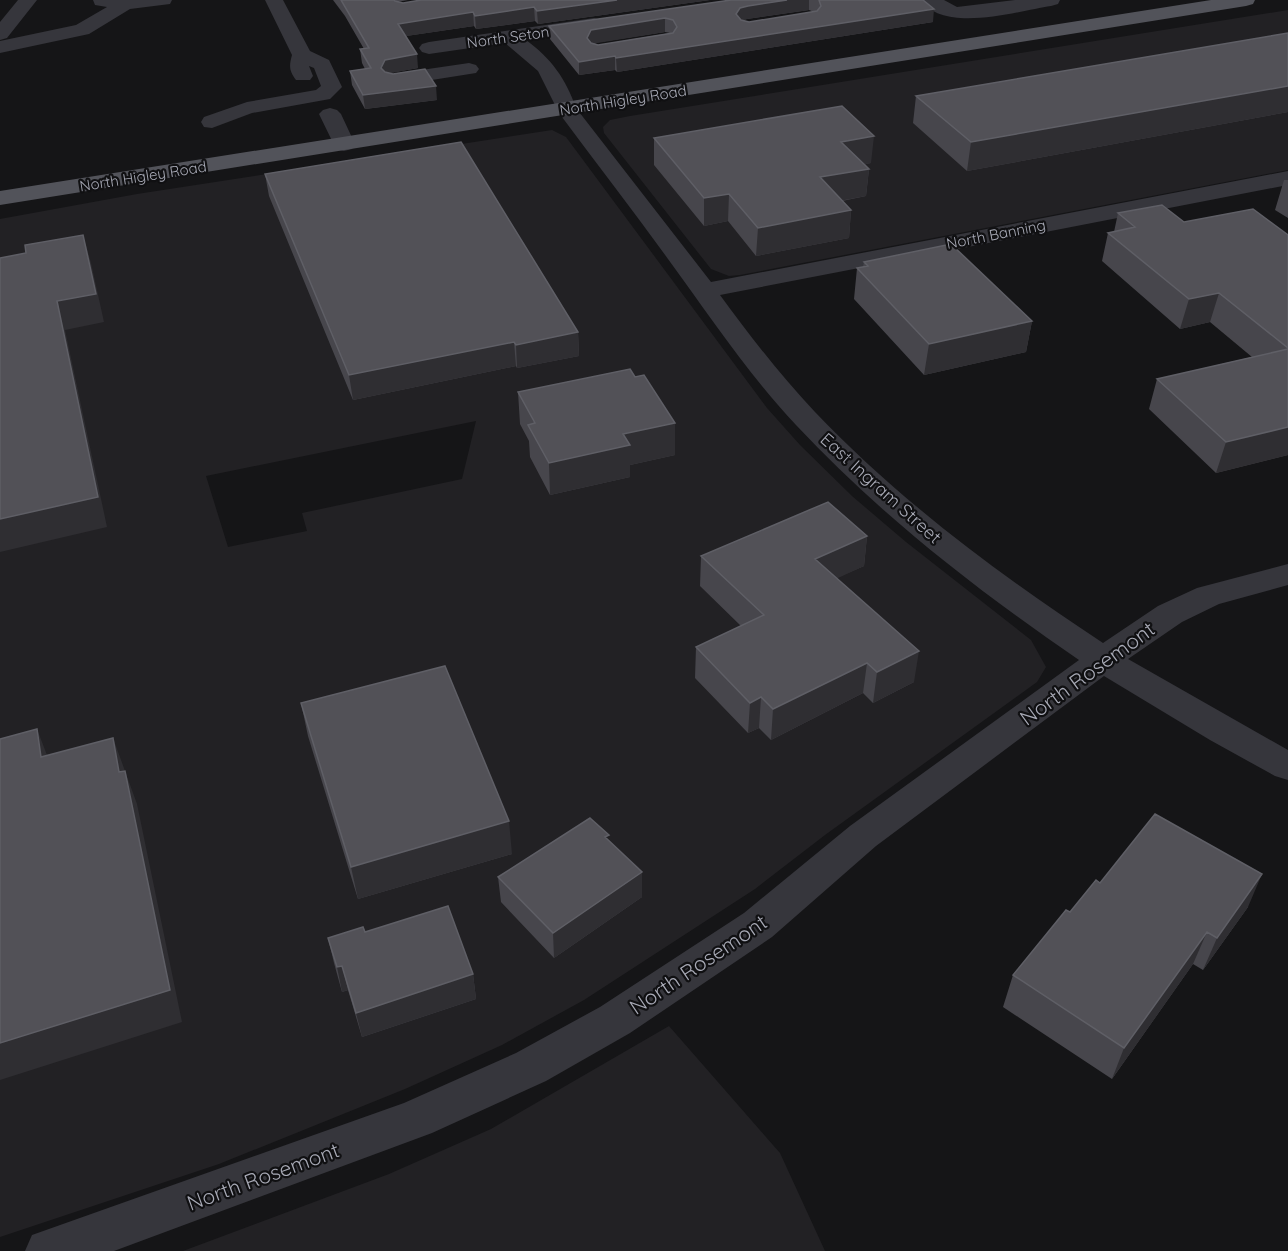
<svg xmlns="http://www.w3.org/2000/svg" width="1288" height="1251" font-family="Quicksand,sans-serif">
<style>
.built{fill:#222124;fill-rule:evenodd}
.lines{fill:none;stroke-linecap:round;stroke-linejoin:round}
.minor{fill:#36363c;fill-rule:evenodd}
.major{fill:#52535a;fill-rule:evenodd}
.wall{fill:#47464c;fill-rule:evenodd}
.shaded-wall{fill:#2f2e32}
.building{fill:#525157;stroke:#5f5f66;stroke-width:1.5;fill-rule:evenodd}
.labels{text-anchor:middle;dominant-baseline:central;stroke-width:4.5;stroke-linejoin:round;paint-order:stroke}
.far-street-label{font-size:15px;fill:#a8aab6;stroke:#101012}
.street-label{font-size:18px;fill:#a8aab6;stroke:#101012}
.near-street-label{font-size:21px;fill:#a8aab6;stroke:#101012}
</style>
<rect width="100%" height="100%" fill="#151517"/>
<!-- built -->
<path class="built" d="M1288,10V170L740,275L729,276L711,269L604,133L603,127L610,120L630,116Z
M552,130L566,137L767,408L800,445L852,496L906,542L1031,640L1046,667L1037,682L825,835L755,889L584,1000L502,1045L405,1089L219,1164L0,1237V219L137,194ZM476,421L462,479L302,513L307,531L228,547L206,476Z
M669,1026L780,1153L825,1251H183L389,1174L491,1129Z"/>
<g class="lines">
<!-- minor -->
<path class="minor" d="M18,0H37L7,38L0,40V22Z
M93,0H172L170,4L130,9L89,34L0,53V41L76,25L107,7L95,5Z
M265,0H283L310,51L329,60L342,87L330,99L252,113L212,128L204,127L201,122L204,117L247,102L316,90L321,86L314,68L309,66L313,76L310,80H296C289,71 289,66 292,55Z
M921,0H944L957,7L1015,0H1060L1058,4L1051,6C1017,11 944,34 921,0Z
M594,18L601,20L604,24L601,28L526,40C551,58 566,79 576,108L711,282L1288,171V185L720,295C750,336 781,376 815,412C901,502 1000,575 1103,643L1158,606L1197,588L1288,564V585L1219,604L1182,622L1128,659L1288,750V780L1275,776L1210,740L1104,676L876,846L772,937L630,1033L546,1081L432,1133L114,1251H25L32,1235L404,1103L516,1053L600,1007L744,913L850,826L1079,660C977,590 880,515 796,425C748,374 709,315 668,259C633,210 595,162 559,113L538,71L505,43L429,54L422,52L419,48L422,44L429,42Z
M469,63L476,65L479,69L476,73L394,86L387,84L384,80L387,76L394,74Z
M330,108L337,110L341,114L355,144L352,149L344,151L336,149L319,114L323,110Z"/>
<!-- major -->
<path class="major" d="M1211,0H1255L1253,4L1246,6L0,205V191Z"/>
</g>
<!-- wall -->
<path class="wall" d="M333,0H408L397,2L403,3L421,0H710L538,24L535,21L476,29L474,26L406,36L418,68L389,73L437,100L365,109L352,85L350,71L365,69L362,63L360,49H364L345,16Z
M731,0H923L933,22L617,72L615,70L579,75L550,39L549,26ZM809,10L814,12L749,22L743,20L747,19ZM665,32L670,33L598,45L594,43Z
M1288,33V112L967,171L913,123L916,96Z
M654,138L871,163L865,164L869,169L866,196L842,201L851,210L849,238L756,256L728,221L704,226L654,165Z
M265,174L578,332L579,356L517,368L516,366L353,400L269,196Z
M1284,180H1288V218L1275,210Z
M1118,213L1184,222L1288,235V455L1216,473L1149,409L1157,379L1252,357L1210,322L1180,329L1102,261L1108,233L1114,232Z
M864,262L1032,321L1026,352L924,375L854,299L857,268L863,267Z
M635,377L675,423V455L630,465V477L550,495L530,457L529,441L520,424L518,392Z
M867,536L864,566L836,578L914,682L873,703L863,693L771,740L759,728L748,733L695,678L696,647L741,626L700,586L701,556Z
M301,703L512,854L358,899L308,736Z
M609,841L642,897L554,958L501,902L498,877Z
M1100,883L1248,907L1203,970L1193,964L1112,1079L1003,1007L1013,975L1070,912Z
M365,932L473,974L476,999L362,1037L348,990L342,992L334,963L328,938Z"/>
<!-- shaded-wall -->
<path class="shaded-wall" d="M617,0H710L538,24L537,11Z
M787,0H809V10L747,19L739,22L736,14L740,8L748,6Z
M534,7L535,21L476,29L475,16Z
M934,9L933,22L617,72L616,58Z
M473,12L474,26L400,37L398,24Z
M665,18V32L591,44L587,38L591,30Z
M417,54L418,68L386,74L381,68L385,60Z
M615,56V70L579,75V62Z
M436,86L437,100L365,109L363,95Z
M1288,86V112L967,171L971,142Z
M874,136L871,163L839,169L841,142Z
M869,169L866,196L818,205L820,177Z
M729,194L728,221L704,226V198Z
M851,210L849,238L756,256L758,228Z
M83,235L91,263L104,322L65,330L107,527L0,552V519L57,301Z
M1219,293L1210,322L1180,329L1189,299Z
M1032,321L1026,352L924,375L929,344Z
M578,332L579,356L517,368L516,345Z
M514,342L516,366L353,400L349,375Z
M675,423V455L630,465V477L550,495L549,463L623,434Z
M1288,427V455L1216,473L1226,442Z
M867,536L864,566L812,590L815,559Z
M919,651L914,682L873,703L877,672Z
M867,663L863,693L771,740L773,709Z
M761,697L759,728L748,733L750,703Z
M37,729L50,763L41,757Z
M113,738L125,771L119,772Z
M125,771L137,804L182,1022L0,1080V1043Z
M509,821L512,854L358,899L351,867Z
M642,872V897L554,958L553,933Z
M1262,874L1248,907L1203,970L1217,938Z
M1207,932L1193,964L1112,1079L1124,1048Z
M342,966L348,990L342,992L337,967Z
M473,974L476,999L362,1037L356,1013Z"/>
<!-- building -->
<path class="building" d="M341,0H394L395,1L403,3L421,0H617L537,11L534,7L475,16L473,12L398,24L417,54L385,60L381,68L385,72L393,74L425,69L436,86L363,95L350,71L371,68L360,49L369,48Z
M731,0H787L748,6L740,8L736,14L741,20L749,22L817,11L821,6L819,0H923L934,9L616,58L615,56L579,62L549,26ZM665,18L673,20L677,27L673,33L598,45L591,43L587,38L591,30Z
M1288,33V86L971,142L916,96Z
M842,106L874,136L841,142L869,169L820,177L851,210L758,228L729,194L704,198L654,138Z
M461,142L578,332L516,345L514,342L349,375L265,174Z
M1162,205L1184,222L1253,209L1288,235V348L1219,293L1189,299L1108,233L1135,227L1118,213Z
M83,235L96,294L57,301L98,497L0,519V258L26,253L25,245Z
M951,244L1032,321L929,344L857,268L868,266L864,262Z
M1288,349V427L1226,442L1157,379Z
M630,369L635,377L644,375L675,423L623,434L630,445L549,463L528,425L535,423L518,392Z
M828,502L867,536L815,559L919,651L877,672L867,663L773,709L761,697L750,703L696,647L764,615L701,556Z
M445,666L509,821L351,867L301,703Z
M37,729L41,757L113,738L119,772L125,771L170,990L0,1043V739Z
M1155,814L1262,874L1217,938L1207,932L1124,1048L1013,975L1066,910L1070,912L1096,880L1100,883Z
M590,818L609,835L605,837L642,872L553,933L498,877Z
M448,906L473,974L356,1013L342,966L337,967L328,938L363,927L365,932Z"/>
<g class="labels">
<!-- far-street labels -->
<g class="far-street-label">
<text transform="translate(508 37) rotate(-8)">North Seton</text>
<text transform="translate(623 100) rotate(-9)">North Higley Road</text>
<text transform="translate(143 176) rotate(-9)">North Higley Road</text>
<text transform="translate(996 234) rotate(-11)">North Banning</text>
</g>
<!-- street labels -->
<g class="street-label">
<text transform="translate(881 488) rotate(42)">East Ingram Street</text>
</g>
<!-- near-street labels -->
<g class="near-street-label">
<text transform="translate(1087 673) rotate(-36)">North Rosemont</text>
<text transform="translate(698 964) rotate(-34)">North Rosemont</text>
<text transform="translate(263 1176) rotate(-20)">North Rosemont</text>
</g>
</g>
</svg>
